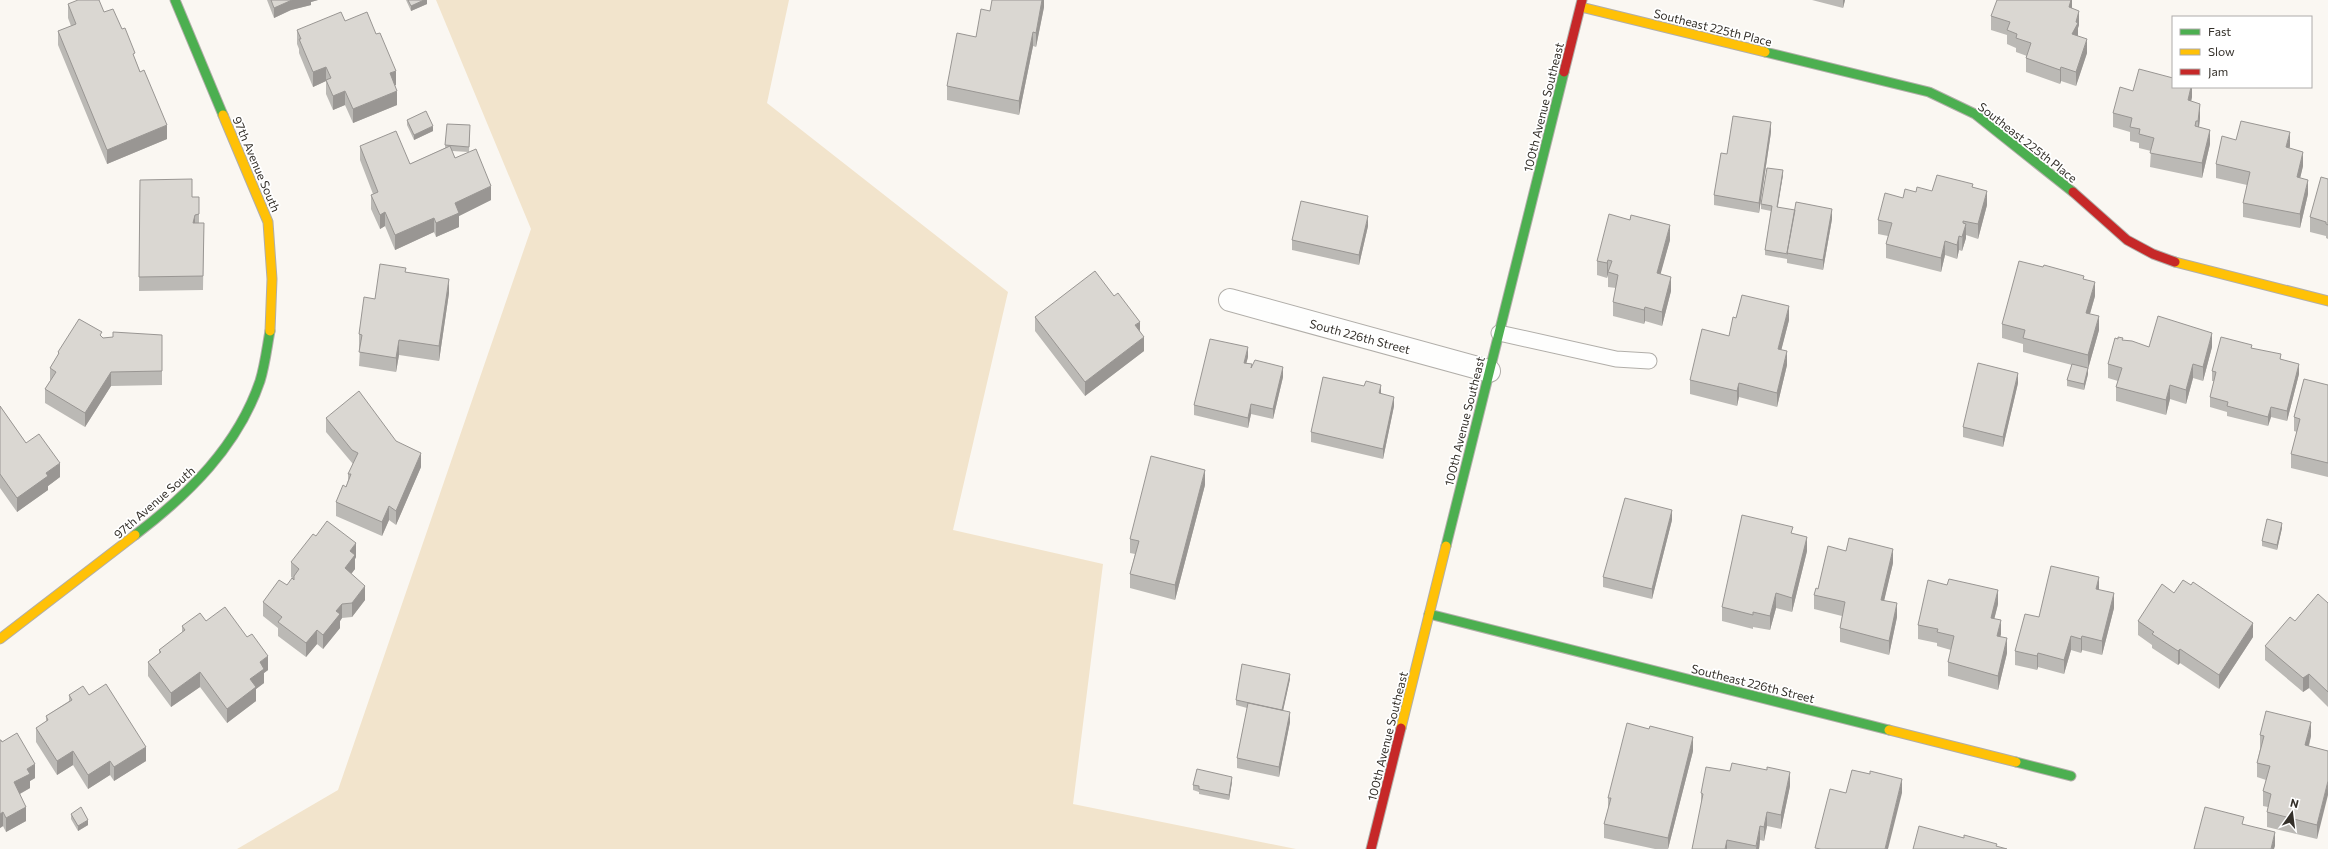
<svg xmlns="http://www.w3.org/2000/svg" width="2328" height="849" font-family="Commissioner,sans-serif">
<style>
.green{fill:#f2e4cc}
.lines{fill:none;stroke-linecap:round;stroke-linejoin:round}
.lane-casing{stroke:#b1aea9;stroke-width:17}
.street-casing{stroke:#b1aea9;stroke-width:24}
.fast-casing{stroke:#b1aea9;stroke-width:11}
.slow-casing{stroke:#b1aea9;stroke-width:11}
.jam-casing{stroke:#b1aea9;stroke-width:11}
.lane{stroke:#fefefd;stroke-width:15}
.street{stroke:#fefefd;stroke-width:22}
.fast{stroke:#4caf50;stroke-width:9}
.slow{stroke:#ffc107;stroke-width:9}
.jam{stroke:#c62828;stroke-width:9}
.wall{fill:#bbb9b5}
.shaded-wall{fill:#999693}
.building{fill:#dad7d2;stroke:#999693}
.labels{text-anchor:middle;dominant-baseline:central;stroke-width:3.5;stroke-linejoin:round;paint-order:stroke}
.street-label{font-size:12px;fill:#34302a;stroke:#fff}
</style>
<rect width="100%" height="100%" fill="#faf7f2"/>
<!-- green -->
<path class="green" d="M436,0H789L767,103L1008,292L953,530L1103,564L1073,804L1296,849H237L338,790L531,229Z"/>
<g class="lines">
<defs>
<path id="lane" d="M1499,333L1616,359L1649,361"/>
<path id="street" d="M1230,300L1489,371"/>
<path id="fast" d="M175,0L223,115
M1765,52L1929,92L1975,114L2073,192
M135,535C189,494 238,446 260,381C265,365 267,347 270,331
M1446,546L1564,72
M1429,614L1889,730
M2016,762L2071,776"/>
<path id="slow" d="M1581,7L1765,52
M223,115L268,222L272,279L270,331
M2175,262L2328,301
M0,639L135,535
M1401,728L1446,546
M1889,730L2016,762"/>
<path id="jam" d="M1564,72L1582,0
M2073,192L2127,240L2153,254L2175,262
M1371,849L1401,728"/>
</defs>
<!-- lane casing -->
<use href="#lane" class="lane-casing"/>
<!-- street casing -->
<use href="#street" class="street-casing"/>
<!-- fast casing -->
<use href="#fast" class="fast-casing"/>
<!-- slow casing -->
<use href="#slow" class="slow-casing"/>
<!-- jam casing -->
<use href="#jam" class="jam-casing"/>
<!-- lane -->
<use href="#lane" class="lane"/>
<!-- street -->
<use href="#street" class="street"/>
<!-- fast -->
<use href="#fast" class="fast"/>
<!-- slow -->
<use href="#slow" class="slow"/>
<!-- jam -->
<use href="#jam" class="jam"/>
</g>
<!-- wall -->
<path class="wall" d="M267,0H318L311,2V5L291,10L274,18Z
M406,0H427V4L411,11Z
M1044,0V7L1036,47L1033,46L1019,115L947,100V86L976,37L990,11Z
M1812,0H1845L1843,8Z
M2072,0V8L2079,25L2078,28V36L2087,53L2076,86L2061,81L2060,84L2026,72V58L2027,56L2016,52V48L2007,44V35L1991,30V16Z
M68,4L104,12L135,59L167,139L107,164L58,45V31L71,26L68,18Z
M345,21L396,85H395L397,105L353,123L345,105L333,110L326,94V81L313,87L299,53V49L297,44V30Z
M2192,87V97L2191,101L2200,118L2199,127L2210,144L2202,178L2150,167L2151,151L2139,148V143L2130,141V132L2113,127V113L2133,91Z
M407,120L433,131L414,140L407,125Z
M447,124L470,130L469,152L452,151L455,158L491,200L459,216V227L436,237L434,232L395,250L385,226L380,229L371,209V195L373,194L360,160V146L410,164L445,148Z
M1771,132L1759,213L1714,205V195Z
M2236,140L2290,146L2289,148L2303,166L2300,178L2308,194L2300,228L2243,217V203L2247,185L2216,178V164Z
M1783,175L1777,207L1832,219L1823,270L1787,263V259L1765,255V250L1771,211L1761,209V204Z
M2328,179V239L2326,238V236L2310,232V217Z
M140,180L192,197H199V223H204L203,290L139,291Z
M1973,187L1987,205L1978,239L1966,235V238L1962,251L1959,250L1957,259L1945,255L1941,272L1886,258V244L1888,236L1878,234V220L1903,198L1916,192L1932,191Z
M1368,226L1359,265L1292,250V240Z
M1670,240L1660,274L1671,291L1662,326L1645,321L1644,324L1613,316V302L1616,288L1608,287V274L1607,278L1597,275V261Z
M406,272L449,293L439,361L399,355L396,372L359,366L360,349H359V334L375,299Z
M2084,280L2095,296L2090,314L2099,330L2088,369V374L2084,390L2067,386V380L2072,365L2023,352V344L2002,338V324Z
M1035,317L1140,331L1144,351L1085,396L1035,331Z
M1736,318L1789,320L1781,350L1787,365L1777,407L1739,397L1737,406L1690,394V380L1729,336Z
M162,335V385L111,386L85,427L45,403V389L50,381V368L58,356V352L102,337L103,338Z
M2123,340L2149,347H2212L2203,381L2193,378L2186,404L2170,399L2166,415L2116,401V387L2118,381L2108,378V364Z
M2252,348L2281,359L2299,374L2287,421L2271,417L2268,426L2227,416V412L2210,407V397L2214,381H2212V371Z
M1248,357L1246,363L1252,366L1283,377L1273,419L1251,414L1248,428L1194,415V405Z
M2018,383L2003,447L1963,437V427Z
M2328,385V477L2291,468V454L2297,432L2294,431V417Z
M1364,386L1381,393L1394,406L1383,459L1311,442V432Z
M0,406L26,443L60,477L48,486V490L17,512L0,488Z
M326,418L396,441L421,467L396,525L389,520L382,536L336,516V502L346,487L348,480V474L353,464L326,432Z
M1205,485L1175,600L1130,588V574L1135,554L1130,553V539Z
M1672,520L1652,599L1603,587V577Z
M2282,528L2277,550L2262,546V541Z
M1793,534L1807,551L1792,612L1776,608L1770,630L1753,627V629L1722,621V607Z
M356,557L355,559V569L351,574L365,600L352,617L342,618L340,621V628L323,649L317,644L306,657L278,636V628L263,616V602L287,585L294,580L291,577V562Z
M1893,563L1884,600L1897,617L1889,655L1840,642V628L1842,616L1814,609V595L1818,589Z
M2099,590L2114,608L2102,655L2082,650L2081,653L2071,650L2064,674L2038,667L2037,670L2015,665V651L2039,617Z
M2174,593L2253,637L2219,689L2180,663L2178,665L2152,648V645L2138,635V621Z
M2328,603V707L2309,688L2303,692L2265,660V646L2295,621Z
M1998,604L1994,619L2001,634L2000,637L2007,653L1998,690L1948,676V662L1951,650L1937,646V643L1918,639V625Z
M206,621L268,670L264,673V683L256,689V701L227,723L200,687L171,707L148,676V662L159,654V650L182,633V626Z
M1290,679L1283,711L1290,722L1279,777L1237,768V758L1247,708L1236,705V700Z
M69,695H89L146,761L114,781L110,775L88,789L73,765L57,775L36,742V728L46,722V716L69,701Z
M2260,735L2311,736L2309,746L2328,751L2317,839L2267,827V812L2268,807L2263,806V791L2266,780L2257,777V763L2260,749Z
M0,740L35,778L30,781V788L20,794L26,821L6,832L3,826L0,828Z
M1693,751L1668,849H1655L1604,838V824L1608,809V798Z
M1232,782L1229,800L1199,794V792L1193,790V785Z
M1790,786L1781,829L1767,826L1764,841L1760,840L1759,849H1692L1701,806V793Z
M71,814L88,825L78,831L71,819Z"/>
<!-- shaded-wall -->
<path class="shaded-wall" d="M292,0H318L311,2V5L291,10L274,18V8Z
M424,0H427V4L411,11V6Z
M1042,0H1044V7L1036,47V33Z
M1843,0H1845L1843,8Z
M2070,0H2072V11L2069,7Z
M2079,11V25L2078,28V37L2072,34Z
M1033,32V46L1019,115V101Z
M2087,39V53L2076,86V72Z
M326,67V81L313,87V72Z
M2061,67V81L2060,84V70Z
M396,71V85L390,87V73Z
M2191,87H2192V97L2188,115V100Z
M345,91V105L333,110V96Z
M397,91V105L353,123V109Z
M2200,104V118L2198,135V121Z
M1771,122V132L1759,213V203Z
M167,125V139L107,164V150Z
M433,126V131L414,140V135Z
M2210,130V144L2202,178V163Z
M2290,132V146L2286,161V147Z
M2303,152V166L2297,191V177Z
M1783,170V175L1777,212V207Z
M2308,180V194L2300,228V214Z
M491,186V200L459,216V227L436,237V223L455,203Z
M1987,191V205L1978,239V224Z
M1832,209V219L1823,270V260Z
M385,212V226L380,229V215Z
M195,215V229L193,223Z
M1368,216V226L1359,265V255Z
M434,218V232L395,250V235Z
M1963,221V233L1966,224V238L1962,251L1963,223Z
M1670,225V240L1657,287V273Z
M1959,236V250L1957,259V245Z
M1945,241V255L1941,272V258Z
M1608,260V274L1607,278V263Z
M1671,277V291L1662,326V312Z
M449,279V293L439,361V346Z
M2095,282V296L2086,327V313Z
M1789,306V320L1778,363V349Z
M1645,307V321L1644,324V310Z
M2099,316V330L2088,369V374L2084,390V384L2088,368V355Z
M1140,322V336L1135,325Z
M2212,333V347L2203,381V367Z
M1144,337V351L1085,396V382Z
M399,340V355L396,372V358Z
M1248,347V357L1244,372V363Z
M1787,351V365L1777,407V393Z
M2193,364V378L2186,404V390Z
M2299,364V374L2287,421V411Z
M1283,367V377L1273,419V409Z
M111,372V386L85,427V413Z
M2018,373V383L2003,447V437Z
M1739,383V397L1737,406V391Z
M1381,385V395L1379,393Z
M2170,385V399L2166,415V400Z
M1394,397V406L1383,459V449Z
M1251,404V414L1248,428V418Z
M2271,407V417L2268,426V417Z
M421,453V467L396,525V511Z
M60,463V477L48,486V490L17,512V498L46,473Z
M1205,470V485L1175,600V585Z
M389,506V520L382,536V522Z
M1672,510V520L1652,599V589Z
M2282,523V528L2277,550V545Z
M1807,537V551L1792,612V598Z
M356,543V557L355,559V569L345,582V568L350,551Z
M1893,549V563L1881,614V600Z
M2099,577V591L2096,589Z
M365,586V600L352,617V603Z
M1998,590V604L1991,632V618Z
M1776,593V608L1770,630V616Z
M2114,593V608L2102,655V641Z
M1897,603V617L1889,655V641Z
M342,604V618L340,621V628L323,649V635L336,611Z
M2001,620V634L1997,650V636Z
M2253,623V637L2219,689V675Z
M317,630V644L306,657V643Z
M2071,636V650L2064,674V660Z
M2082,636V650L2081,653V639Z
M2007,638V653L1998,690V676Z
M2180,649V663L2178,665V651Z
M2038,653V667L2037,670V656Z
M268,656V670L264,673V683L256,689V701L227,723V709L250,679L260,662Z
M200,672V687L171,707V693Z
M1290,674V679L1282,715V710Z
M2309,674V688L2303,692V678Z
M1290,712V722L1279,777V767Z
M2311,722V736L2305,760V745Z
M1693,737V751L1668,849V838Z
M146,747V761L114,781V767Z
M73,751V765L57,775V761Z
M110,761V775L88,789V775Z
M35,764V778L30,781V788L14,797V782L27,769Z
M1790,772V786L1781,829V815Z
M1232,777V782L1229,800V795Z
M1902,779V793L1888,849H1885Z
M2328,781V795L2317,839V825Z
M26,807V821L6,832V818Z
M3,812V826L0,828V814Z
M1767,812V826L1764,841V827Z
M88,820V825L78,831V826Z
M1760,826V840L1759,849H1756Z
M2275,832V846L2274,849H2271Z
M1727,840V849H1725Z"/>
<!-- building -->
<path class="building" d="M78,0H99L104,12L113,9L122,29L125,28L135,53L133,54L140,72L144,70L167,125L107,150L58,31L76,24L68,4Z
M271,0H292L274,8Z
M408,0H424L411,6Z
M992,0H1042L1036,33L1033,32L1019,101L947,86L957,33L976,37L981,9L990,11Z
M1997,0H2071L2069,7L2079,11L2076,22L2078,23L2072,34L2087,39L2076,72L2061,67L2060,70L2026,58L2031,43L2016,38L2017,34L2007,30L2010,22L1991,16Z
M341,12L345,21L367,12L376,34L380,33L396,71L390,73L397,91L353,109L345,91L333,96L326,80L331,78L326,67L313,72L299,39H301L297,30Z
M2139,69L2173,78V87H2191L2188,100L2200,104L2198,121H2196L2195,126L2210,130L2202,163L2150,153L2154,138L2139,134L2140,129L2130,127L2132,118L2113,113L2120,87L2133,91Z
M426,111L433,126L414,135L407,120Z
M1733,116L1771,122L1759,203L1714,195L1721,153L1727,154Z
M2241,121L2290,132L2286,147L2303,152L2297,177L2308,180L2300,214L2243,203L2250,172L2216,164L2222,136L2236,140Z
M447,124L470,125L469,147L445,145Z
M396,131L410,164L450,146L455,158L476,149L491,186L455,203L459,213L436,223L434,218L395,235L385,212L380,215L371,195L378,192L360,146Z
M1767,168L1783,170L1777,207L1795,210L1787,253L1788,254L1765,250L1772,206L1761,204Z
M1937,175L1973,184L1972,187L1987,191L1978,224L1963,221V223L1966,224L1962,237L1959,236L1957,245L1945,241L1941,258L1886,244L1892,223L1878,220L1885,193L1903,198L1905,189L1916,192L1917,187L1932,191Z
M2321,177L2328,179V225L2326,224V222L2310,217Z
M192,179V197H199V214L195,215L193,223H204L203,276L139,277L140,180Z
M1301,201L1368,216L1359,255L1292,240Z
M1796,202L1832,209L1823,260L1787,253Z
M1609,214L1630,220L1631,215L1670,225L1657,273L1671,277L1662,312L1645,307L1644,310L1613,302L1618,275L1608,272L1612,261L1608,260L1607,263L1597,261Z
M2019,261L2043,267L2044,265L2084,276L2083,279L2095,282L2086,313L2099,316L2088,355L2023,338L2025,330L2002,324Z
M380,264L406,268L405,272L449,279L439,346L399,340L396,358L359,352L362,335L359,334L364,297L375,299Z
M1095,271L1114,296L1118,293L1140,322L1135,325L1144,337L1085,382L1035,317Z
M1742,295L1789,306L1778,349L1787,351L1777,393L1739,383L1737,391L1690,380L1702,329L1729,336L1733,317L1736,318Z
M2158,316L2212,333L2203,367L2193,364L2186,390L2170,385L2166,400L2116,387L2122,368L2108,364L2115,338L2118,339V337L2123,338L2122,340L2132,341L2149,347Z
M79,319L102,332L100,335L103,338L113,337V332L162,335V371L111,372L85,413L45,389L56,372L50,368L59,353L58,352Z
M2221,337L2252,345L2251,348L2281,354L2280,359L2299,364L2287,411L2271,407L2268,417L2227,406L2228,402L2210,397L2216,372L2212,371Z
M1210,339L1248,347L1244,363L1252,364L1251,368L1255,360L1283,367L1273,409L1251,404L1248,418L1194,405Z
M1978,363L2018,373L2003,437L1963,427Z
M2072,364L2088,368L2084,384L2067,380Z
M1323,377L1364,386L1366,381L1381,385L1379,393L1394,397L1383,449L1311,432Z
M2304,379L2328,385V463L2291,454L2300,419L2294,417Z
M359,391L396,441L421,453L396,511L389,506L382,522L336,502L343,485L346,487L351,474H348L358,453L352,450L326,418Z
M0,406L26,443L39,434L60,463L46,473L48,476L17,498L0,474Z
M1151,456L1205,470L1175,585L1130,574L1139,541L1130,539Z
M1625,498L1672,510L1652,589L1603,577Z
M1742,515L1793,527L1791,533L1807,537L1792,598L1776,593L1770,616L1753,612V615L1722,607Z
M2267,519L2282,523L2277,545L2262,541Z
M327,521L356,543L350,551L355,555L345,568L365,586L352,603L342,604L336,611L340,614L323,635L317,630L306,643L278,622L282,617L263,602L279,580L287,585L292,578L294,580V576L299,569L291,562L313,534L316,536Z
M1849,538L1893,549L1881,600L1897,603L1889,641L1840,628L1845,602L1814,595L1816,588L1818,589L1828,546L1846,551Z
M2051,566L2099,577L2096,589L2114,593L2102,641L2082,636L2081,639L2071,636L2064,660L2038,653L2037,656L2015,651L2025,614L2039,617Z
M1949,579L1998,590L1991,618L2001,620L1997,636L2007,638L1998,676L1948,662L1954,636L1937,632L1938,629L1918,625L1928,580L1947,585Z
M2183,580L2191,585L2193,582L2253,623L2219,675L2180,649L2178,651L2152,634L2154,632L2138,621L2162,584L2174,593Z
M2318,594L2328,603V692L2309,674L2303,678L2265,646L2290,617L2295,621Z
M225,607L247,637L252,634L268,656L260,662L264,669L250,679L256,687L227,709L200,672L171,693L148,662L161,652L159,650L185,630L182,626L200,613L206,621Z
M1242,664L1290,674L1282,710L1236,700Z
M106,684L146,747L114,767L110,761L88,775L73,751L57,761L36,728L48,720L46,716L72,700L69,695L83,686L89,695Z
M1248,703L1290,712L1279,767L1237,758Z
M2266,711L2311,722L2305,745L2328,751V781L2317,825L2267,812L2271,794L2263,791L2270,766L2257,763L2264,736L2260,735Z
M1627,723L1649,729L1650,726L1693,737L1668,838L1604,824L1611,798H1608Z
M17,733L35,764L27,769L30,774L14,782L26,807L6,818L3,812L0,814V740H1L2,742Z
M1732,763L1767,770V767L1790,772L1781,815L1767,812L1764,827L1760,826L1756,846L1727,840L1725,849H1692L1703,794L1701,793L1706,767L1730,771Z
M1197,769L1232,777L1229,795L1199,789V786L1193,785Z
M1852,770L1870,774V771L1902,779L1885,849H1821L1815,848L1830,789L1846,793Z
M81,807L88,820L78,826L71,814Z
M2205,807L2244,817L2242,824L2275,832L2271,849H2194Z
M1919,826L1964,838V835L1997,844L1996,846L2007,849H1913Z"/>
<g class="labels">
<!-- street labels -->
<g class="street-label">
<text transform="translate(1713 27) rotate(14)">Southeast 225th Place</text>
<text transform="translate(1543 107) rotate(-76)">100th Avenue Southeast</text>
<text transform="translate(2028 142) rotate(38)">Southeast 225th Place</text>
<text transform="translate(257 164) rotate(67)">97th Avenue South</text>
<text transform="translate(1360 336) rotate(15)">South 226th Street</text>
<text transform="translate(1464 421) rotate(-76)">100th Avenue Southeast</text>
<text transform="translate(154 502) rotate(-41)">97th Avenue South</text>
<text transform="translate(1753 683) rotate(14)">Southeast 226th Street</text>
<text transform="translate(1387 736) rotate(-76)">100th Avenue Southeast</text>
</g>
</g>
<!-- legend -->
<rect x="2172" y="16" width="140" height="72" fill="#ffffff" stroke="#aeacaa"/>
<rect x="2180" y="29" width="20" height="6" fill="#4caf50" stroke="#aeacaa"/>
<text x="2208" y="36" font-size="12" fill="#34302a">Fast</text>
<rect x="2180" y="49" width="20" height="6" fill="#ffc107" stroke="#aeacaa"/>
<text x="2208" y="56" font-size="12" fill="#34302a">Slow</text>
<rect x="2180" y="69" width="20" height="6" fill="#c62828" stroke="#aeacaa"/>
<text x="2208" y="76" font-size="12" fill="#34302a">Jam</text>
<!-- north arrow -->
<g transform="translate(2292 813) rotate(14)" stroke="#ffffff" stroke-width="3" paint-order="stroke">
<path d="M0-3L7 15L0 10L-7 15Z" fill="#34302a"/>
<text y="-6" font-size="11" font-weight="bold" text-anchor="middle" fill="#34302a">N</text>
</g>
</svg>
